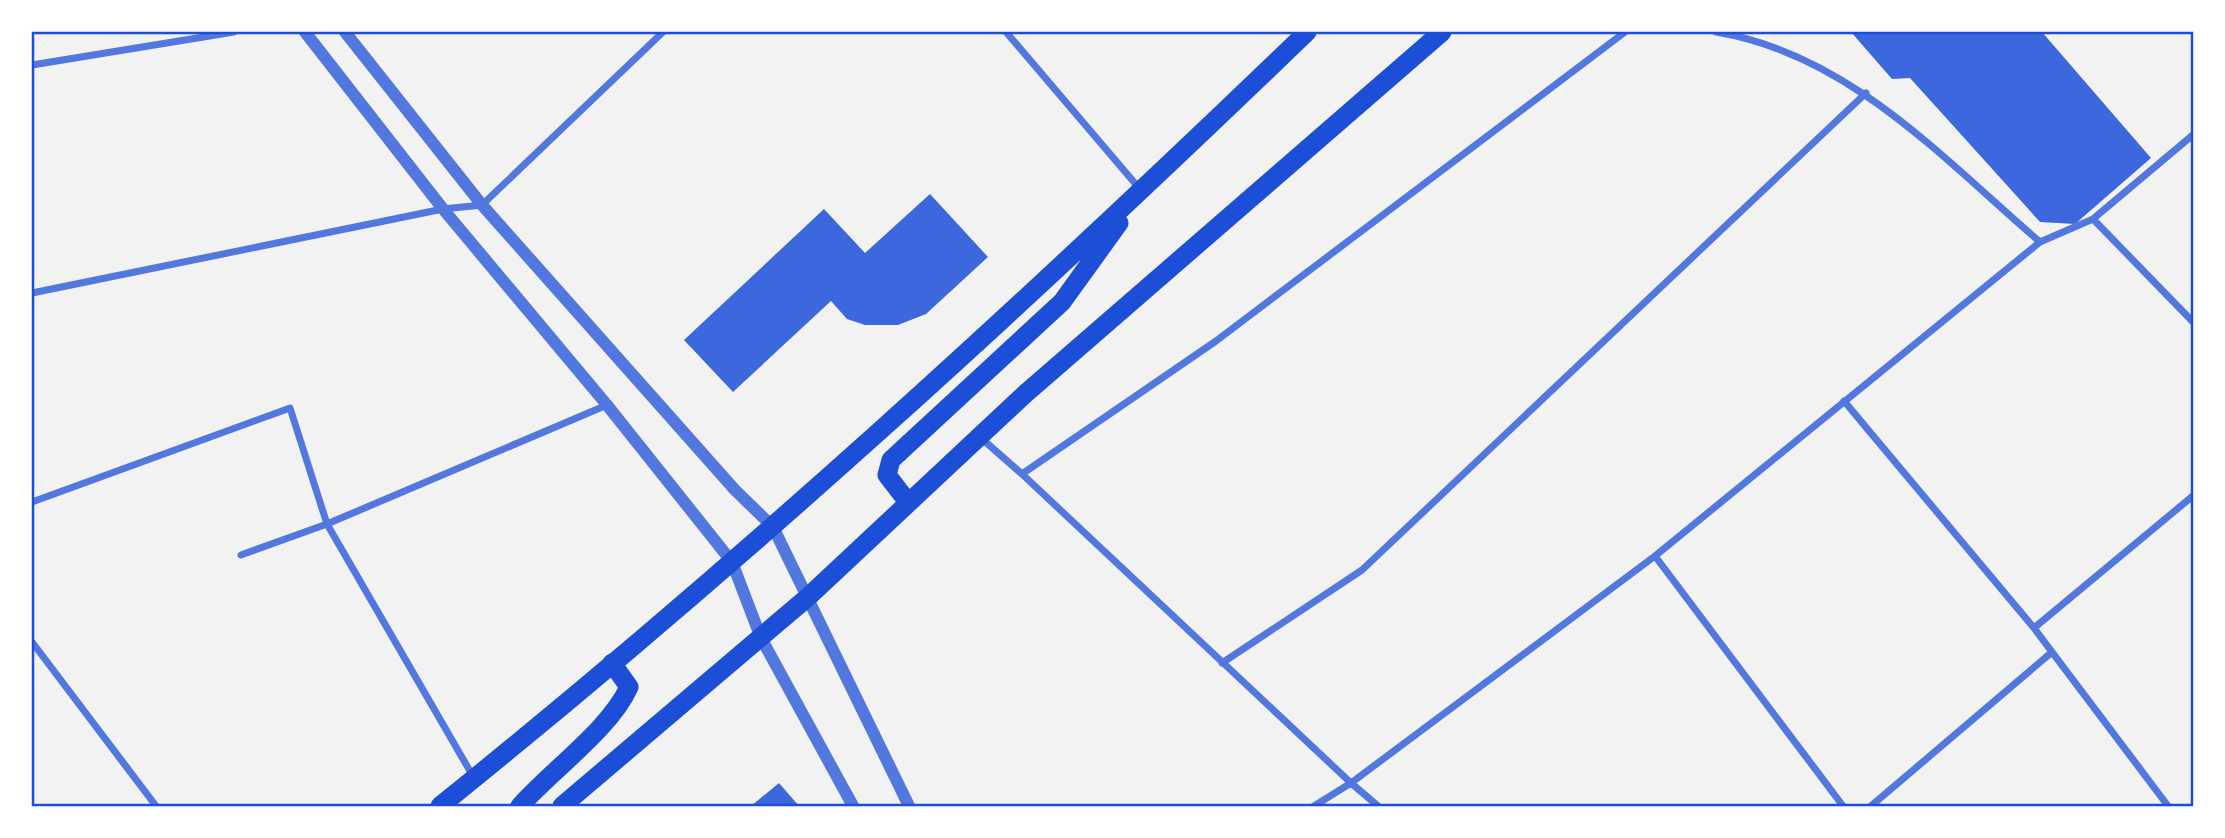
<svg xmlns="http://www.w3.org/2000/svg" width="2225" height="838" font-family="Roboto,sans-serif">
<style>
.building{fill:#3d67dc}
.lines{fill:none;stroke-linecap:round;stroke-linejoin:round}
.minor{stroke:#5277de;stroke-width:7}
.tertiary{stroke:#5277de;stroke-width:12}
.trunk{stroke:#1d4ed8;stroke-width:19}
.neatline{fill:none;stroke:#1d4ed8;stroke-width:2.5}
</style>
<rect width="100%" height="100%" fill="#f2f2f2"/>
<!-- building -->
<path class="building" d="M1851,32H2042L2151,158L2075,224L2040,222L1910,78L1892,79Z
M930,194L988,257L926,314L898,325H865L847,319L831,301L733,392L684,340L824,209L865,253Z
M779,783L799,806H751Z"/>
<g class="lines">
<!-- minor -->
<path class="minor" d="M1006,32L1139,188
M1716,32C1849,54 1942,158 2040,242L2093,219L2194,134
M32,65L234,32
M2093,219L2194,323
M32,293L443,209L482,205L663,32
M1844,401L2034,628L2168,806
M981,438L1022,474
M32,502L290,408L327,524L474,778
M241,555L327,524L607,405
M1655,556L1843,806
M2034,628L2194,495
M32,642L156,806
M1222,663L1362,570L1866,93
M1314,806L1351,783L1022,474L1216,341L1625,32
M1378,806L1351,783L1655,556L2040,242
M1871,806L2052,652"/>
<!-- tertiary -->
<path class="tertiary" d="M305,32L443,209L607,405L732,562L761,638L853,806
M345,32L482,205L735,490L773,527L909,806"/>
<!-- trunk -->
<path class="trunk" d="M907,501L887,475L891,460L1062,302L1119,223
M440,806C742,563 1028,301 1307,32
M520,806C552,770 610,729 629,687L612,663
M562,806L808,597L1025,394L1442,32"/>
</g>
<!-- border -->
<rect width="2225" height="838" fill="none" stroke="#ffffff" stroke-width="66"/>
<rect x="33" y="33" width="2159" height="772" class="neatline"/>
</svg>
